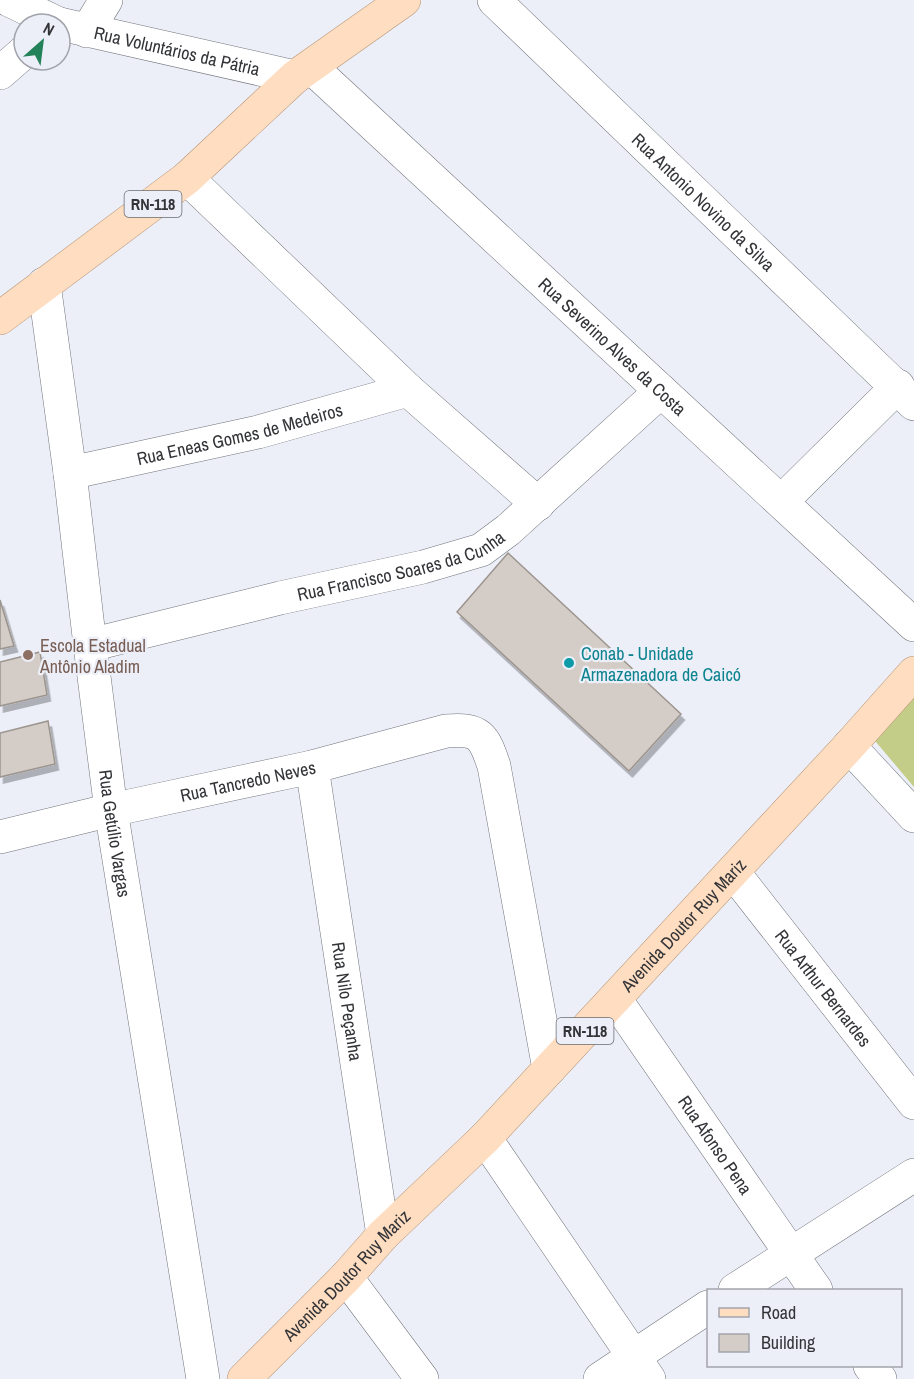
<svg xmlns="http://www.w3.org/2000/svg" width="914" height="1379" font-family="'Archivo Narrow',sans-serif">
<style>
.park{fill:#c4cd88}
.building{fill:#d4ccc6;stroke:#9c948e;stroke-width:1.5;filter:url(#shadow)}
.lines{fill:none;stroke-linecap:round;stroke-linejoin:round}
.minor-casing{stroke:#71747c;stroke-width:34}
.major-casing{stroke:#b69375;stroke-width:34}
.minor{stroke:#fff;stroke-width:33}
.major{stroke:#feddc0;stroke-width:33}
.education-dot{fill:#8d6e63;stroke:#eceff8;stroke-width:2}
.culture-dot{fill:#0f9aa8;stroke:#eceff8;stroke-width:2}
.labels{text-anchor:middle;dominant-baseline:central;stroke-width:4.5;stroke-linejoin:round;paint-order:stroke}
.shield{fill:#eceff8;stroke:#6a6c72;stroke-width:1.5}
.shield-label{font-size:16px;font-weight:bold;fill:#333438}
.street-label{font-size:18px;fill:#333438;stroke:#eceff8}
.education-label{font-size:18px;fill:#785e54;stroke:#eceff8;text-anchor:start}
.culture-label{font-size:18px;fill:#0d838f;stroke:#eceff8;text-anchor:start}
</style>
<defs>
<filter id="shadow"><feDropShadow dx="3.5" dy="6" stdDeviation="0" flood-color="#0004"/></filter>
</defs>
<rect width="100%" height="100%" fill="#eceff8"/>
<!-- park -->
<path class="park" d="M914,681V787L865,729Z"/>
<!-- building -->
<path class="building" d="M508,553L681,714L629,771L457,612Z
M0,600L14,646L0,649Z
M40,652L47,695L0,706V662Z
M48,721L55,764L0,777V733Z"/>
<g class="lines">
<defs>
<g id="minor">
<path d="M9,0L59,24"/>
<path id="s1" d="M494,0L914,404"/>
<path id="s2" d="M60,24L295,77"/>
<path d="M87,31L106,0"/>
<path id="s3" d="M311,67L914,625"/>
<path d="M0,73L24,52"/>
<path d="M187,178L408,390L538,504"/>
<path id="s4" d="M44,284L70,473L90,645L111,810L203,1379"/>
<path id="s5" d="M70,473L258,432L408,390"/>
<path d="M782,501L898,386"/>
<path id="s6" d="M90,645L280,598L423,567L481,550L508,530L661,391"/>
<path d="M849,746L914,816"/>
<path id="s7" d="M312,767L383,1235"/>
<path id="s8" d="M0,837L111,810L312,767L446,731C480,728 484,736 494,766L549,1069"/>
<path id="s9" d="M733,872L914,1103"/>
<path id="s10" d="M615,999L816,1290"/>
<path d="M485,1138L649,1379"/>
<path d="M346,1277L422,1379"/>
<path d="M735,1290L914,1175"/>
<path d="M870,1366L880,1379"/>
<path d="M600,1379L708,1307"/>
</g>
<g id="major">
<path d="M0,318L187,178L295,77L404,0"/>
<path id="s11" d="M244,1379L346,1277L383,1235L485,1138L849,746L914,673"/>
</g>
</defs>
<!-- minor casing -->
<use href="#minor" class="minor-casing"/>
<!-- major casing -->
<use href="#major" class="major-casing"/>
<!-- minor -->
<use href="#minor" class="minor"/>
<!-- major -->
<use href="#major" class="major"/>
</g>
<!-- markers -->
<circle class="education-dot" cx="28" cy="655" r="6"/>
<circle class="culture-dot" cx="569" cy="663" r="6"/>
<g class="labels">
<!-- shield labels -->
<g class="shield">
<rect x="124.5" y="191" width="57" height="26" rx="4.5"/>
<rect x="556.5" y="1018" width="57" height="26" rx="4.5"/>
</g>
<g class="shield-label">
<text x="153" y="204">RN-118</text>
<text x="585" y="1031">RN-118</text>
</g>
<!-- street labels -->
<g class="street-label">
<text stroke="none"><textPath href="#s2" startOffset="120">Rua Voluntários da Pátria</textPath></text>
<text stroke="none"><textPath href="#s1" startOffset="291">Rua Antonio Novino da Silva</textPath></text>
<text stroke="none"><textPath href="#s3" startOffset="411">Rua Severino Alves da Costa</textPath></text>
<text stroke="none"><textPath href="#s5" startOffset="174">Rua Eneas Gomes de Medeiros</textPath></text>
<text stroke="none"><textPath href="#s6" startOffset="321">Rua Francisco Soares da Cunha</textPath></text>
<text stroke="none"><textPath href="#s8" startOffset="254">Rua Tancredo Neves</textPath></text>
<text stroke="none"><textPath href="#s4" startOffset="554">Rua Getúlio Vargas</textPath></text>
<text stroke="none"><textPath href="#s11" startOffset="632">Avenida Doutor Ruy Mariz</textPath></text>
<text stroke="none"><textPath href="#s9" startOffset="147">Rua Arthur Bernardes</textPath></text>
<text stroke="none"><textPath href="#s7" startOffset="237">Rua Nilo Peçanha</textPath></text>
<text stroke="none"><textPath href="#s10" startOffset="177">Rua Afonso Pena</textPath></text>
<text stroke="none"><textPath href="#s11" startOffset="146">Avenida Doutor Ruy Mariz</textPath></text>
</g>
<!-- education labels -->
<g class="education-label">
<text x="40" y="645">Escola Estadual<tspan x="40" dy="21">Antônio Aladim</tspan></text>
</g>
<!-- culture labels -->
<g class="culture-label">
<text x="581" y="653">Conab - Unidade<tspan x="581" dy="21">Armazenadora de Caicó</tspan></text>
</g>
</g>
<!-- legend -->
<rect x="707" y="1289" width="195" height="78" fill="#eceff8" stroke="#a2a4ab" stroke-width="1.5"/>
<rect x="719" y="1308" width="30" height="9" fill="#feddc0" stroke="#a2a4ab" stroke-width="1.5"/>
<text x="761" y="1319" font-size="18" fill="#333438">Road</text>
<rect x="719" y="1334" width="30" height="18" fill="#d4ccc6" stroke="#a2a4ab" stroke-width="1.5"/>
<text x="761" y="1349" font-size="18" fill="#333438">Building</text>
<!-- north arrow -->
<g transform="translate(42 42) rotate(28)"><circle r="28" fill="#eceff8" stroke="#a2a4ab" stroke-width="1.5"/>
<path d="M0-4.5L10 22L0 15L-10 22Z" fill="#238259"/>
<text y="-9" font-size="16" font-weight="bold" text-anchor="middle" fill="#333438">N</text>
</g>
</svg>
